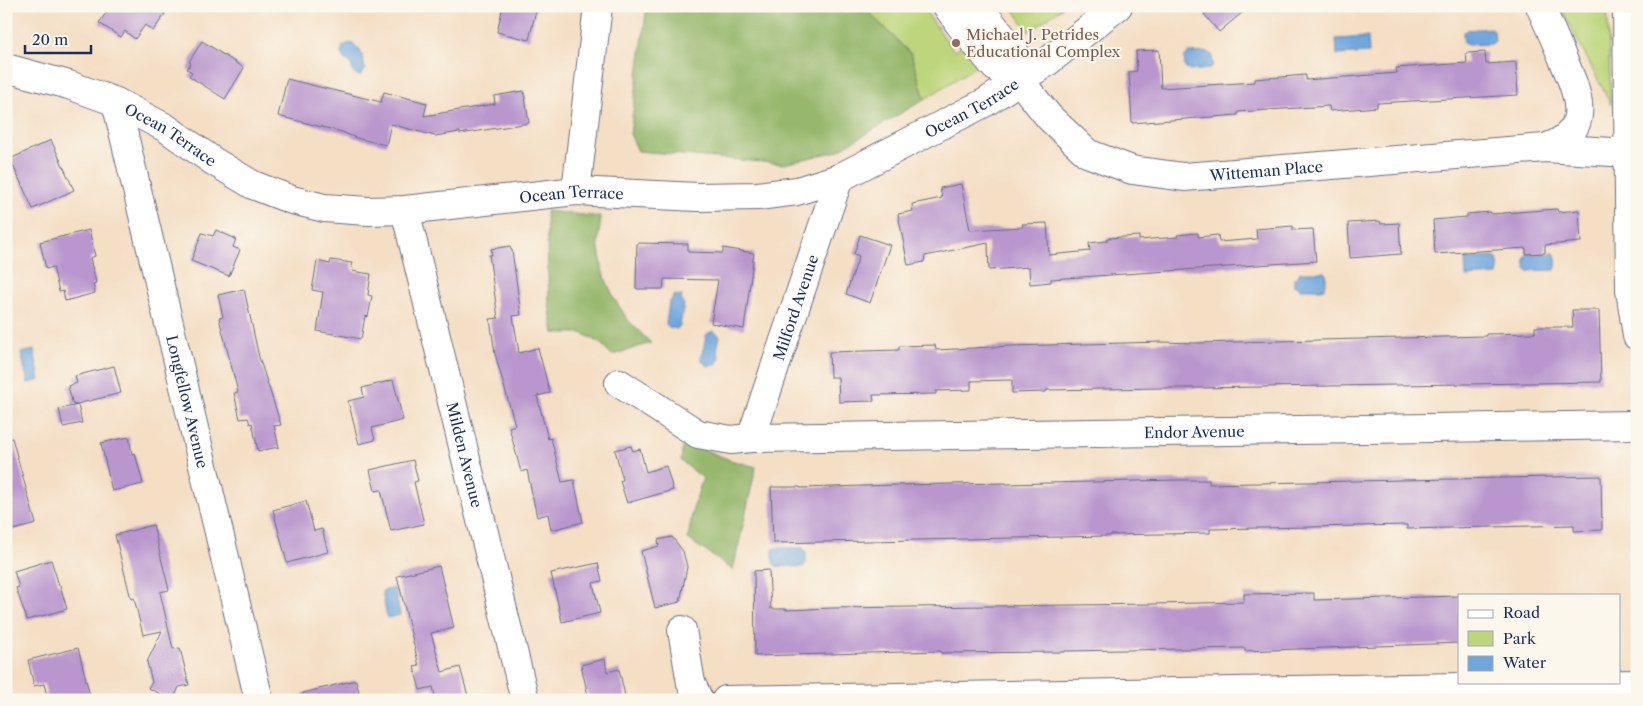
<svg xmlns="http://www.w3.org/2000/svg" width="1643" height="706" font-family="'Libre Caslon Text',serif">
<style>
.green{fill:#bdd67c;stroke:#6c826d}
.forest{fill:#96b76c;stroke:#587365}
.water{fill:#6ea6dd;stroke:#446a9e}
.building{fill:#b997ce}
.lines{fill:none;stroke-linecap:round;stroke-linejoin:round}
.minor-casing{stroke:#676c82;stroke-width:30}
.minor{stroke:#fff;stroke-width:28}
.education-dot{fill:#8d6e63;stroke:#fbf7ec;stroke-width:2}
.labels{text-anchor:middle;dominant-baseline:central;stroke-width:4;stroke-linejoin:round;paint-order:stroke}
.education-label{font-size:15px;fill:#785e54;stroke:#fbf7ec;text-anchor:start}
.street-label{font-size:15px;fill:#1b2f5e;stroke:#fbf7ec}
</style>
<rect width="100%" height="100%" fill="#fbf7ec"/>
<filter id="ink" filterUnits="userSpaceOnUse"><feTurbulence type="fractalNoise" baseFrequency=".02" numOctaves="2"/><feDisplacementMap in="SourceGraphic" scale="10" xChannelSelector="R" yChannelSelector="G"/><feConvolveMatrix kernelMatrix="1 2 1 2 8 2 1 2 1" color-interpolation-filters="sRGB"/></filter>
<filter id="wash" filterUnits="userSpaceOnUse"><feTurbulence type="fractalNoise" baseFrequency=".0096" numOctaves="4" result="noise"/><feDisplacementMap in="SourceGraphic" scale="20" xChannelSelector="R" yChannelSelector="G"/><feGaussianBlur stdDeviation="1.12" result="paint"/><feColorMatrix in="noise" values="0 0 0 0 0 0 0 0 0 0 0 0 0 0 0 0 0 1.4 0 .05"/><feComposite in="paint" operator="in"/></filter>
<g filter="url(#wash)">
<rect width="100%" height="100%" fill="#f4dec4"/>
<!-- green -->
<path class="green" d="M862,6H922L954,51L963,45L978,65L925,99L911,54Z
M1011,6H1064L1029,32Z
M1560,6H1607L1611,105Z"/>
<!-- forest -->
<path class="forest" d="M647,6H862L911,54L925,99L837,151L784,164L638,151L630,134Z
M546,211L601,217L598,242L603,273L615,300L628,320L651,343L612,355L601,344L582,333H554L549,305Z
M683,441L730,460L756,467L733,570L688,539L693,508L703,478L681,461Z"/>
<!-- water -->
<path class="water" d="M1491,28L1494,31L1495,41L1492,44L1467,45L1464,43L1463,33L1466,30Z
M1368,37L1369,53L1337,55L1336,39Z
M350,43C362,46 364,60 365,70L360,76L353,73L351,63L344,59L341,53L343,46Z
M1209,52L1212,55L1213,65L1210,69L1189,71L1185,67L1184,58L1188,53Z
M1554,253C1557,258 1557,265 1555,270L1528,271C1524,266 1524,260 1527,255Z
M1496,257C1499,262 1499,270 1497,275L1466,277L1465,259Z
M1300,272H1324L1326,274V284L1324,289H1300L1298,285L1294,286V278H1297Z
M673,295L682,296L681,301L684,304L680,326L677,329L669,327L666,324L669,302L672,300Z
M713,331L718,334L720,337L717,350L720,358L716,364C709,368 704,365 701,358L706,337L707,334Z
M34,350L40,380L28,383L21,353Z
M776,548H803L806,552V563L803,567L776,566L773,563V550Z
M395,588L400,615L387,618L382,591Z"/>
<g id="blocks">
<!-- building -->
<path class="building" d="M111,6H158L157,8L165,14L153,31L145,25L135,39L125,31L121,37L99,23Z
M503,6H537L529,40L497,32Z
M1213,6H1250L1219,32L1204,14Z
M202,41L244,68L225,99L189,76L192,72L187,69L191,63L189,62Z
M1159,50L1161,88L1255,82V79L1306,75V80L1397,73L1396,68L1467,63L1466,53L1485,52L1486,64L1516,62L1518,95L1377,103V107L1330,111L1329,106L1238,112V115L1132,123L1129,72L1137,71L1136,51Z
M287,79L381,102L384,92L427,103L424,116L489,105L495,104L494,96L524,91L529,123L460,134V132L435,136L391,124L386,145L356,138L342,132L278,116Z
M51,140L74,190L33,209L10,159Z
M961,184L970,230L1023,227L1022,224L1047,223L1049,255L1090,251L1089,243L1107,241V238L1139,236V240L1178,237L1177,235L1198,233V237L1218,235L1219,242L1257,239L1256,229L1293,226V230L1313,229L1316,261L1051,279V282L1030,284L1029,267L989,270L988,243L925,256L924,262L908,265L898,214L913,211L912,204L942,198L940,188Z
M1557,209L1558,212L1579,210L1581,242L1545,245V253L1526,254V248L1435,254L1433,220L1467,217V214L1491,212V214Z
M1380,221L1381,224L1399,223L1401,254L1350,258L1348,223Z
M89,230L95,256L90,258L96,283L93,284L95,293L65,301L63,291L59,292L53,267L46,269L40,242Z
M216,230L236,239L233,247L240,250L229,276L191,261L202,233L213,236Z
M860,235L890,245L870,303L846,294L859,256L854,254Z
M637,243L688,244V252L723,253V248L754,253L744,329L711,323L718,280L664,279L663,289H638L636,288Z
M510,246L511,250H512L521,315L513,316L519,353L538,348L550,393L537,396L548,439L551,438L562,482L574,480L583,522L551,530L548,514L537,517L527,470L521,472L509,427L515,425L495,354L490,319L499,318H498L489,255H492L491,249Z
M331,260L352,263L351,267L353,268L352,271L371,274L368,295L372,296L368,317L365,316L361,339L317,331L323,292L312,290L317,261L330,264Z
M244,289L259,357L281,425L274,426L279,447L258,451L252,423L250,424L248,418L240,419L234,393L238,392L219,318L223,317L218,295Z
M1572,310H1599L1601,382L1195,388H1161L1046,390V392L1012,393V380L971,381V390L936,391V394L873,395L874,401L839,402L838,377H830L829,352L899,350V346L935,345L936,350L1011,346L1161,342L1195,343L1486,336V334L1535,333V327H1573Z
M114,366L121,393L73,405L68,386L77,383L75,376Z
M393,380L403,420L372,428L375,440L359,444L348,401L364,397L362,388Z
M78,405L82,423L63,427L59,409Z
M129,437L132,454L135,453L143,484L112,491L101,443Z
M12,438L36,524L6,532V439Z
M631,446L633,451L640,449L646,472L666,466L673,490L627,503L620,481L623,480L615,450Z
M413,460L418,481L414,482L424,524L391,531L381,490L375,491L370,470Z
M1601,476L1602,530L1574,531V525L1407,529V525L1210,529V533L1110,535V536L773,543L771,487H800V488L896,485L1006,483V484L1177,480H1209V484Z
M306,501L314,531L322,529L328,552L287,563L273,510Z
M153,525L169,590L160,592L173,649L180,648L189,685L179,687L173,700L148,688L152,682L147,662L162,631L143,635L134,598L131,599L115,535Z
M672,537L683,551L687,567L680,602L655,608L641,551L659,546L658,540Z
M51,560L59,585H60L67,609L27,620L16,588L19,587L14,571Z
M598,563L602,581L593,583L600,613L562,622L551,573Z
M439,566L454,628L431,633L442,672L460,667L469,700H436L433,687L420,690L414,667L419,666L397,576Z
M769,570L771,609H786V610L832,608L1154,604L1244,602V594L1314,593V600L1459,596V643L1245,651V648L1065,651V652L941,653V651L755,656L754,571Z
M78,648L91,700H48L44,684L34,686L28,660Z
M605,659L607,672L619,669L626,700H589L581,665Z
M356,680L361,700H304L303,693Z"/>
</g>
</g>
<g filter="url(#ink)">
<use href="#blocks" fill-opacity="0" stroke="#676c82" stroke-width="1"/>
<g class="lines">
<defs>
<g id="minor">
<path id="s1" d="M947,6L960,25L995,67L1020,81L1049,117L1087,153L1132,170L1184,177L1545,148L1629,153"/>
<path d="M978,6L1015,53L1020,81"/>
<path d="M1540,6C1548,24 1556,41 1563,59C1579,96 1594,131 1545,148"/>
<path d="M1627,6L1630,290L1637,336"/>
<path id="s2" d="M6,68L69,85L116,102L166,128L213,161L253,185L292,200L324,208L368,211L405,210L576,191L697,197L758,196L797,191L839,178L986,102L1046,63L1118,6"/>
<path id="s3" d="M116,102L259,700"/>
<path d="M576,191L598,6"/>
<path id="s4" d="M405,210L525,700"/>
<path id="s5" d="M619,383L698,434L731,440L751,438L1637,425"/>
<path id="s6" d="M751,438L839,178"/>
<path d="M682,630L691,683L699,700"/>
<path d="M726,700L1637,684"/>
</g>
</defs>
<!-- minor casing -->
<use href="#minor" class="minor-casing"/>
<!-- minor -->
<use href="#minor" class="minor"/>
</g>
</g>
<!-- markers -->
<circle class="education-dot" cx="956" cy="43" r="5"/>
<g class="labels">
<!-- education labels -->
<g class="education-label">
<text x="966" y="34">Michael J. Petrides<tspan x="966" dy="17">Educational Complex</tspan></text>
</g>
<!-- street labels -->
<g class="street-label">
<text stroke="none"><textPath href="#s2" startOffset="1019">Ocean Terrace</textPath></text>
<text stroke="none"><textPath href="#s2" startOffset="179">Ocean Terrace</textPath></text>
<text stroke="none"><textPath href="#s1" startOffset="388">Witteman Place</textPath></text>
<text stroke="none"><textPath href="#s2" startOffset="599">Ocean Terrace</textPath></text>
<text stroke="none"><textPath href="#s6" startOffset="138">Milford Avenue</textPath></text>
<text stroke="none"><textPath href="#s3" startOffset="308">Longfellow Avenue</textPath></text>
<text stroke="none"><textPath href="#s5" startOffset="591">Endor Avenue</textPath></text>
<text stroke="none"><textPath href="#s4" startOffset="252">Milden Avenue</textPath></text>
</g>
</g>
<!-- margin -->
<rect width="1643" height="706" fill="none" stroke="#fbf7ec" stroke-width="25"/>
<!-- legend -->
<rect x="1458" y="594" width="162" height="90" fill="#fbf7ec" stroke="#a1a7b3"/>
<rect x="1468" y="610" width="25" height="8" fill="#ffffff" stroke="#a1a7b3"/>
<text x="1503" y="618" font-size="15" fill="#1b2f5e">Road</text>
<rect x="1468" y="631" width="25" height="15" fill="#bdd67c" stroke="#a1a7b3"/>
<text x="1503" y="644" font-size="15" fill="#1b2f5e">Park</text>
<rect x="1468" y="656" width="25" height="15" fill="#6ea6dd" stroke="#a1a7b3"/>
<text x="1503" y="668" font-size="15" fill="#1b2f5e">Water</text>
<!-- scale -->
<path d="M25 45v8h66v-8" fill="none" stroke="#1b2f5e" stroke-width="2.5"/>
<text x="32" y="45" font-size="15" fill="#1b2f5e" stroke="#fbf7ec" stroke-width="4" paint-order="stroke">20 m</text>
</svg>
